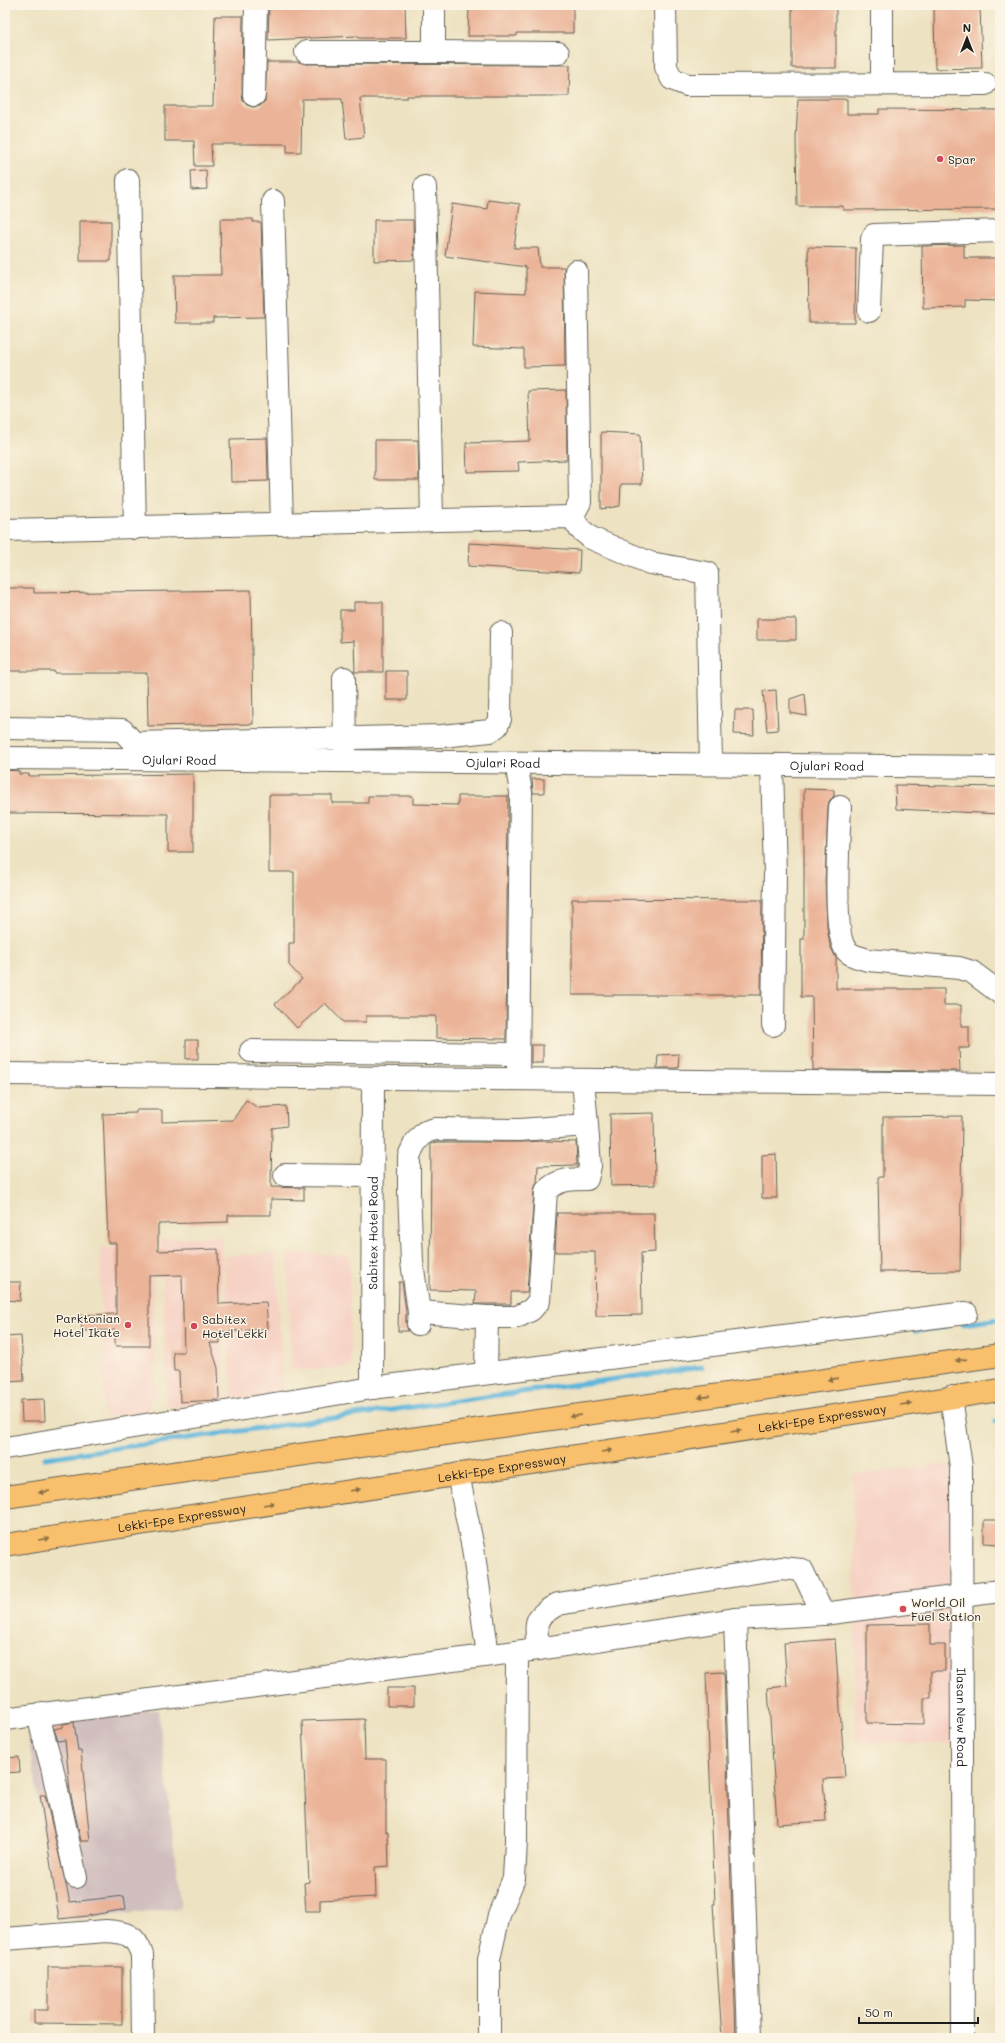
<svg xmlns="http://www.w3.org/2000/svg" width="1005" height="2043" font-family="Mali,sans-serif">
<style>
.built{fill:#f6d2c5}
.industrial{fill:#d1bfbf}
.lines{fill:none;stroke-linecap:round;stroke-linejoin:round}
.stream{stroke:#5eb5da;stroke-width:5}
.building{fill:#ebb397}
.minor-casing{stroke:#656156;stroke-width:24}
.highway-casing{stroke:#656156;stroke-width:24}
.minor{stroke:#fff;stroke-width:22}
.highway{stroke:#f8bf6c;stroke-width:22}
.oneway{fill:#8a6e44}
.poi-dot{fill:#d1495b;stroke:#fcf5e5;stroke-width:1.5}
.labels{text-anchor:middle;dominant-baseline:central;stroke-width:3;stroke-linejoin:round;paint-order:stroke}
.poi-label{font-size:12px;fill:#1c1c1c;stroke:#fcf5e5;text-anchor:start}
.street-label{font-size:12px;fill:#1c1c1c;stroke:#fcf5e5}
</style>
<rect width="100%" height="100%" fill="#fcf5e5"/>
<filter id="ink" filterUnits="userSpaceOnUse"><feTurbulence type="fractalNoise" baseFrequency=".025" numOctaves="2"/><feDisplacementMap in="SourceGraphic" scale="8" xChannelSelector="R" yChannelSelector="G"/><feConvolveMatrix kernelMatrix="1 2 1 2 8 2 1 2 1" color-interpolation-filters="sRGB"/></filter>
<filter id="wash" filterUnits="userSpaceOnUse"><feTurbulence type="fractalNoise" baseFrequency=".012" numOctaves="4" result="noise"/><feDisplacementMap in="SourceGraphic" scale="16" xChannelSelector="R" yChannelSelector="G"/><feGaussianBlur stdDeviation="0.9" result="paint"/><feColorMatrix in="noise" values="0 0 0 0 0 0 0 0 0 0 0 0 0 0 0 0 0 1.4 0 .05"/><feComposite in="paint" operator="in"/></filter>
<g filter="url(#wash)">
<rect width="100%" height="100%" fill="#ede2c1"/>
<!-- built -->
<path class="built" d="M222,1236L223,1389L225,1403L167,1407L161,1239Z
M100,1247L152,1249L156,1399L149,1400V1415L104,1416Z
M995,1252H1000V1298H997Z
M275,1253L284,1397L232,1400L224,1256Z
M288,1253L349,1255L351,1368L291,1370Z
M951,1463V1744L856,1742L853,1475Z"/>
<!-- industrial -->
<path class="industrial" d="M158,1709L181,1908L58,1921L27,1730L47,1727V1723Z"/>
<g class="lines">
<!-- stream -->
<path class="stream" d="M963,1324L1000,1319
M915,1331L945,1327
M996,1422L1000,1421
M45,1458L702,1367"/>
</g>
<g id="blocks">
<!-- building -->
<path class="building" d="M269,5H405L406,38H358V36L268,40Z
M469,5H573V33H517V36H468Z
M792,5H836V68H792Z
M934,5H980L982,68L935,69Z
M215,16H243L242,95L243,101L247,105L253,107L260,106L265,101L267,62H299L306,64L570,65L569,96H407V98H360L364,137L346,139L342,99H302L301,152H287V144H211L212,166H195L194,141H165V106H213Z
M798,99H847V114H879V109L1000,110V209L843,210V206H797L796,138Z
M206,170L207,189L192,190L191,171Z
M488,200L520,204L514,248H538L540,267H564L565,366L524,367V349L473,347L475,291L526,293V267L445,256L452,204L487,209Z
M220,219H253V222H261L264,317L213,318V323H175L174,275H221Z
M374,220H413L414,260L374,261Z
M80,221H111V261H80Z
M964,245V258H1000V301L965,300V307L923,308L922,246Z
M808,247L856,248L855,323H809Z
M566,390L567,460L518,462L519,471L467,472L466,443L530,441L528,391Z
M601,432L640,434L642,484H621L620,506L601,509Z
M267,438L268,481L231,482L230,439Z
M375,440H418L419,480H375Z
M469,543L580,550L579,573L468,566Z
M8,588H34V593L251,590L253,724L148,726L147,673H54V671H8Z
M354,602H383V672H355L354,641L340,642V610H354Z
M757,619H796V640H757Z
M386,671H407V700H386Z
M776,690L778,730L767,731L763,691Z
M805,694L807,716L790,713V699Z
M735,710H753L754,735L734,734Z
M5,770L19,771V774H29V776L193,774V852H168V814L5,813Z
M532,779H544V793H533Z
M895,785L1000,787V814L896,809Z
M804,789L834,790V796L829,801L828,806L825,882L827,926L830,945L836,958V989H944V1005H961V1026H969V1048H959L960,1071L813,1070L812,997H801V939H804Z
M269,795H332V803H368V796H413V804L458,805V796H508L506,1039L436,1038V1016H366V1022H343L325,1003L297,1028L275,1004L302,979L289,965V943H294V872H269Z
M572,899L762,900L761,995H572Z
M186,1040H198V1059H186Z
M531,1045H543V1063H531Z
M679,1054L678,1068H657L658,1055Z
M246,1100L258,1108L286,1106L287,1126L272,1128L271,1187L304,1188V1200L271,1199V1215H228V1222L158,1224V1251L218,1249L219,1304L266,1302L268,1329L220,1332V1343H210L218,1368L219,1400L180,1402L179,1371H174L173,1352H184L182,1275L149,1276V1346H115V1330L82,1331L81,1315L116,1314V1243H108L103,1114L136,1113V1110H162V1122L233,1120Z
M654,1113L655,1185L611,1186L610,1114Z
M962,1116L960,1271L880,1272L878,1177H883V1117Z
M542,1141L576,1142L577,1165L538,1166L537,1182L534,1190L527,1292H511V1304H475L476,1291L430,1290L431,1144L437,1142H520Z
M776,1154L777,1198H762V1155Z
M557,1213H654L655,1252L641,1253L642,1315L596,1316L595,1252H555Z
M5,1282H21L20,1301L5,1300Z
M399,1282H402L406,1312V1323L408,1331H398Z
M21,1336L24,1381L7,1382L5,1337Z
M44,1399L45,1421H22L21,1400Z
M984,1520H1000V1544L984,1543Z
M930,1624V1645H945V1671H931V1698H924V1724L867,1723V1625Z
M835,1639L845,1778L823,1779L826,1821L777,1824L768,1688L787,1686L784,1643Z
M724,1672L736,2038H722L713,1904H715L706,1673Z
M387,1688H414V1706H387Z
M364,1719L365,1759H386V1832H388L389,1866L375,1867L376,1897L320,1900V1911H306L304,1883L309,1882L302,1721Z
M74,1722L78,1751H81L90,1841H81L70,1791L65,1740L58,1741L54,1729L63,1727V1724Z
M19,1757L20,1772L5,1773V1758Z
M40,1795H45L70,1902L124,1896L126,1909L87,1916L59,1919Z
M48,1967H122V2024L34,2023V2010H48Z"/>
</g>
</g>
<g filter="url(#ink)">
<use href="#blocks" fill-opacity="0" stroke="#656156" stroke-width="1"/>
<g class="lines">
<defs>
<g id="minor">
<path d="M665,5L666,67L672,79L687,85L985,84"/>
<path d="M882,5V84"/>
<path d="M306,52H434V5"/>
<path d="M434,52L558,53"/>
<path d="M254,95L256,5"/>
<path d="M128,180L135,528"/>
<path d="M425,187L432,519"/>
<path d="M273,201L282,524"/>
<path d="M869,311L872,239L874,235L1000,231"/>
<path d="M572,517L580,502L576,271"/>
<path d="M5,530L572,517L580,529L591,538L650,563L707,573L711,764"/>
<path d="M344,678L345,752"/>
<path d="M5,728L122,730L134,743L442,736L490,731L497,726L500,719L501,633"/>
<path id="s1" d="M5,758L1000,767"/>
<path d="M516,763L521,792L518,1079"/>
<path d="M772,765L775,873L773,1025"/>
<path d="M840,807C839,833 832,933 846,950C851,956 861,958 868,960L959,968L972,972L1000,993"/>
<path d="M251,1051L518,1054"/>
<path d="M5,1074L1000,1084"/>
<path d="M285,1175L372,1176"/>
<path d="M419,1312L487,1317H517L531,1310L539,1301L546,1191C558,1179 571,1179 587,1179L590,1166L587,1125"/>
<path d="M418,1324L419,1312L412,1262L409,1192V1156L415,1143L425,1132L435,1129L520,1130L587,1125L583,1080"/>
<path d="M486,1373L487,1317"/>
<path id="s2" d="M372,1388L373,1078"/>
<path id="s3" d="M951,1397L961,1467L963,2038"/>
<path d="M5,1448L372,1388L966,1313"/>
<path d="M458,1474L473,1548L488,1655"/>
<path d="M735,1619L749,2038"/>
<path d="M538,1649C536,1620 532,1619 558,1604L781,1568L802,1570L823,1614"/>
<path d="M42,1713L41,1727L52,1767L76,1877"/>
<path d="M5,1719L538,1649L735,1619L823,1614L1000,1591"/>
<path d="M5,1939L106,1931C126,1932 136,1935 142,1955L143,2038"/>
<path d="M489,2038V1959L499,1915L514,1878L516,1842L517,1652"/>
</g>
<g id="highway">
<path d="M5,1497L1000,1355"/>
<path id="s4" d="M5,1545L1000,1390"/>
</g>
</defs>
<!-- minor casing -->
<use href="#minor" class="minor-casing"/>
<!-- highway casing -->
<use href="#highway" class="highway-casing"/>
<!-- minor -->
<use href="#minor" class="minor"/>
<!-- highway -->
<use href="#highway" class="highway"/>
</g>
<!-- one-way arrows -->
<defs><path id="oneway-solid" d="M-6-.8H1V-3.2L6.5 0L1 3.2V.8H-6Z"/></defs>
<g class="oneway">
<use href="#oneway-solid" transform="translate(961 1360) rotate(172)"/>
<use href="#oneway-solid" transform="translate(833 1379) rotate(172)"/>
<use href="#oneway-solid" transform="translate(704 1397) rotate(172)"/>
<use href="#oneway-solid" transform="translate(906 1404) rotate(-9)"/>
<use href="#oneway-solid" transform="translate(575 1416) rotate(172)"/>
<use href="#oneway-solid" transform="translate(736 1431) rotate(-9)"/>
<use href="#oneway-solid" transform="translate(607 1451) rotate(-9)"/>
<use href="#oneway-solid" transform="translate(355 1490) rotate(-9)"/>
<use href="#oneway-solid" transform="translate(44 1492) rotate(172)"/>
<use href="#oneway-solid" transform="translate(269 1504) rotate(-9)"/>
<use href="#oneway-solid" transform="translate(44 1539) rotate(-9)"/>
</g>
</g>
<!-- markers -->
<g class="poi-dot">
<circle cx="940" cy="159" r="4"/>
<circle cx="128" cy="1325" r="4"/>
<circle cx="194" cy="1326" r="4"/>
<circle cx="903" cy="1609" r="4"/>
</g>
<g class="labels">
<!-- poi labels -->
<g class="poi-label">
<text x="948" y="159">Spar</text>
<text x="120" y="1318" text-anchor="end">Parktonian<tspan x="120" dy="14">Hotel Ikate</tspan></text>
<text x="202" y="1319">Sabitex<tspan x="202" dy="14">Hotel Lekki</tspan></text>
<text x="911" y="1602">World Oil<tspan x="911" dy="14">Fuel Station</tspan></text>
</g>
<!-- street labels -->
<g class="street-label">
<text stroke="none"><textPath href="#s1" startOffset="174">Ojulari Road</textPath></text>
<text stroke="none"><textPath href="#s1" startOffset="498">Ojulari Road</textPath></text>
<text stroke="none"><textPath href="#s1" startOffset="822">Ojulari Road</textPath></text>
<text stroke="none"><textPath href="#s2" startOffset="155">Sabitex Hotel Road</textPath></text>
<text stroke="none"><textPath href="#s4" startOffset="827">Lekki-Epe Expressway</textPath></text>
<text stroke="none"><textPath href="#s4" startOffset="503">Lekki-Epe Expressway</textPath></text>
<text stroke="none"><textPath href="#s4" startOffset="179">Lekki-Epe Expressway</textPath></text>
<text stroke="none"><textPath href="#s3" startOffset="321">Ilasan New Road</textPath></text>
</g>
</g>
<!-- margin -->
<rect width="1005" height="2043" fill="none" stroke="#fcf5e5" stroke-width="20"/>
<!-- north arrow -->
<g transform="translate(967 38)" stroke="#fcf5e5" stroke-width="3" paint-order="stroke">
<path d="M0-3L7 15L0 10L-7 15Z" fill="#1c1c1c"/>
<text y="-6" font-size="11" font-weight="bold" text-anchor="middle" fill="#1c1c1c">N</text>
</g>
<!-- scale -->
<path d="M859 2017v6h119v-6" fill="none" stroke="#1c1c1c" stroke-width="2"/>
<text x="865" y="2017" font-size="12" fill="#1c1c1c" stroke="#fcf5e5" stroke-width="3" paint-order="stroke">50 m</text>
</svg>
